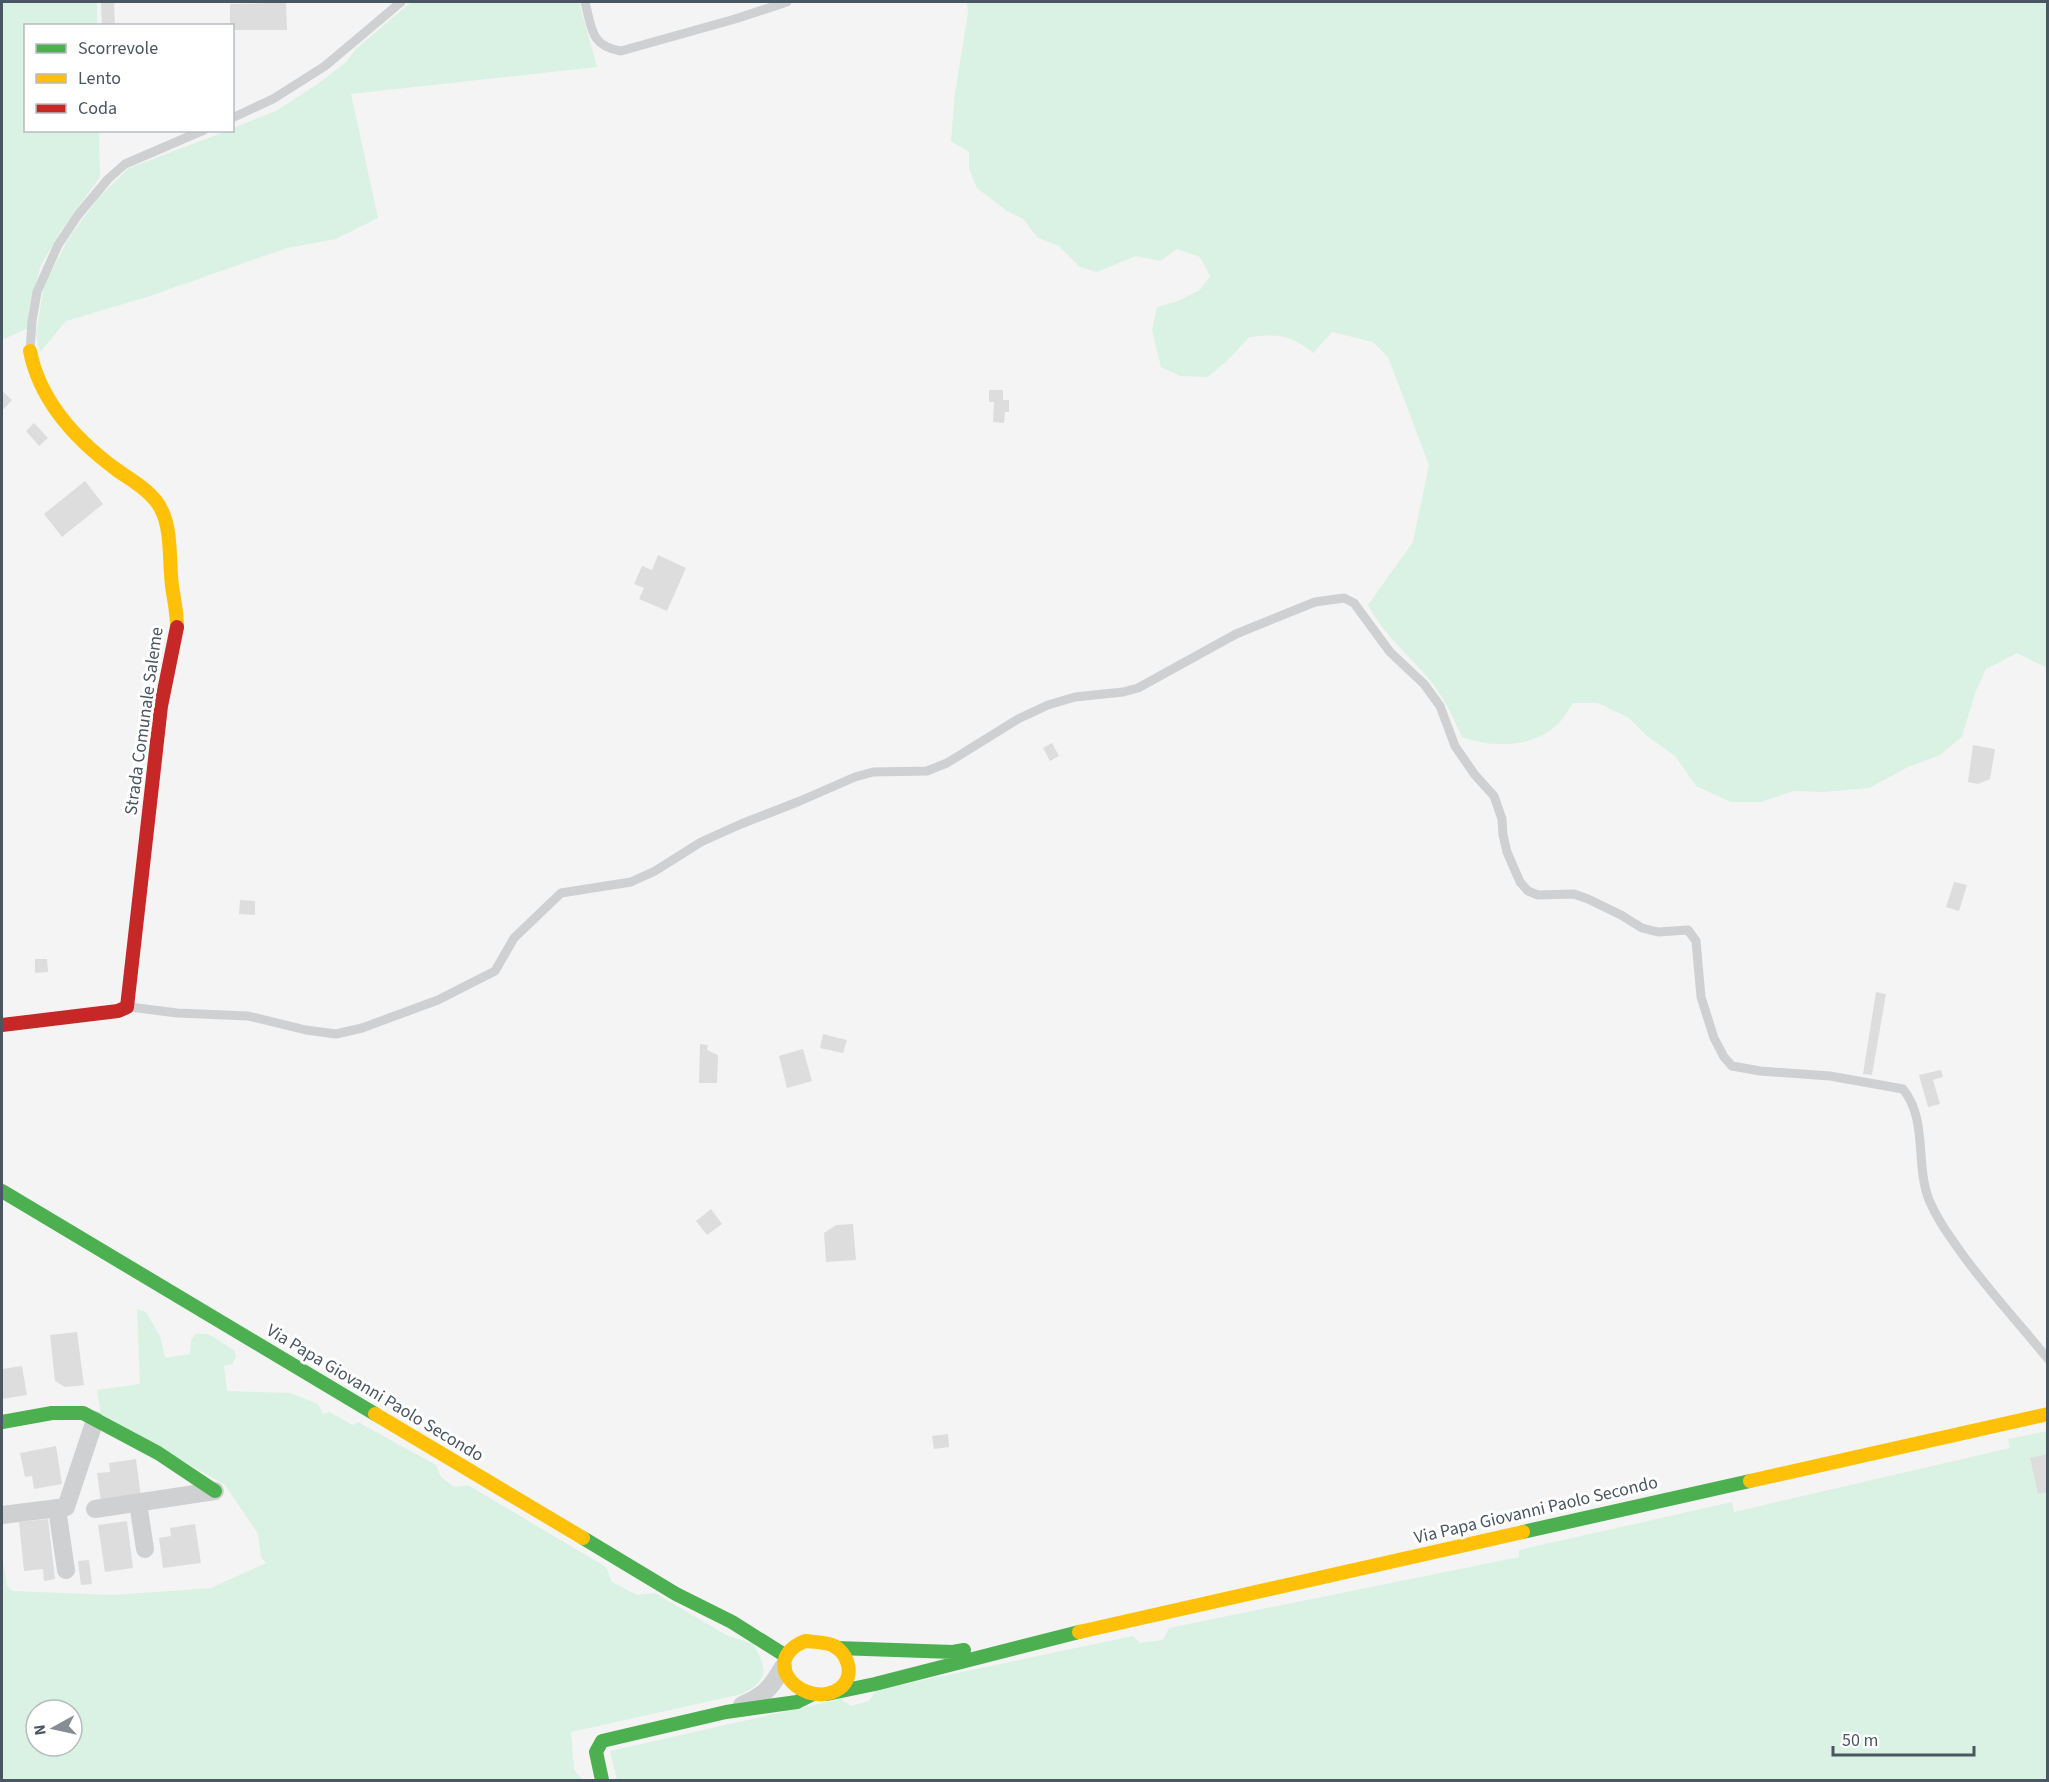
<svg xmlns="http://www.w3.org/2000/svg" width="2049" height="1782" font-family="'Source Sans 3',sans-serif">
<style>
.green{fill:#d9f2e3;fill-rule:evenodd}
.building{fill:#ddddde}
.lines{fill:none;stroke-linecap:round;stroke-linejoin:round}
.lane{stroke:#ced0d2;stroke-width:9}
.street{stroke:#ced0d2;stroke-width:18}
.fast{stroke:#4caf50;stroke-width:14}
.slow{stroke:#ffc107;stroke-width:14}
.jam{stroke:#c62828;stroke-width:14}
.labels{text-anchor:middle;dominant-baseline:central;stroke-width:6;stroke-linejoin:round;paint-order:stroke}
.street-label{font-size:18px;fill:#4a5661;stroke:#fff}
</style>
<rect width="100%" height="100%" fill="#f4f4f4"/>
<!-- green -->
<path class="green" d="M2,2H97V25L26,26V130L99,131L100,177L60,232L41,265L29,309L28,328L2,340Z
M411,2H579L597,67L351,94L378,218L336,239L287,248L147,297L66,321L40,352L36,334L44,286L68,239L99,197L129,168L227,131L232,130L233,128L276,111L319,83L346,62L356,49Z
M967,2H2047V668L2017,653L1986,669L1975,693L1962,737L1940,755L1908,767L1869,788L1823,792L1793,791L1761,802H1731L1696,786L1675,756L1647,736L1629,718L1598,703H1573C1568,710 1563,720 1556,726C1530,748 1493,748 1462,737C1452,716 1443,694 1427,677C1405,651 1385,636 1368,605L1413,542L1429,465L1388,357L1373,342L1332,332L1313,353C1290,334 1279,334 1249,337L1230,358L1208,377L1180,376L1161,367L1152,330L1157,307L1178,301L1200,290L1210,276L1200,257L1177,249L1160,261L1136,256L1097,272L1080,267L1059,246L1038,238L1023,219L1007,211L977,188L969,169V152L951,141L955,93L968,13Z
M137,1309L146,1312L160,1336L165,1358L190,1354L191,1341L195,1334H208L234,1350L236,1357L232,1364L224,1366L227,1391L290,1393L318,1404L323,1414L329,1412L353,1425L358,1422L436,1465L441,1477L454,1487L468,1485L606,1567L612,1582L637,1595L655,1593L726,1635L753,1644C768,1669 769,1680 742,1694L571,1732L574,1770L583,1780H2V1555L7,1586L13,1591L113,1595L211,1588L266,1563L261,1557L258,1534L225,1485L101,1414L97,1390L140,1384ZM36,1710H72V1746H36Z
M2047,1431V1780H617L610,1751L841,1699L851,1706L869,1701L876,1690L1133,1636L1140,1643L1163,1640L1169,1628L1519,1557V1550L1732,1502L1734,1512L2010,1448L2008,1439Z"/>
<!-- building -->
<path class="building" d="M101,2H114L115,26H102Z
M272,3H286L287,30H232V26H230V4Z
M989,390H1003V400H1009V412H1005L1004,423L993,422L994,402H989Z
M2,391L12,400L2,411Z
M34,423L48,438L39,446L26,431Z
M85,481L103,504L62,537L44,514Z
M658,555L686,568L667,611L639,599L644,588L634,584L642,566L652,570Z
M1052,743L1059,756L1050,761L1043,748Z
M1973,745L1995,749L1990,779L1978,784L1968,782Z
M1954,882L1967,885L1959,911L1946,907Z
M240,900L255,901V915L239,914Z
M35,959H47L48,972L35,973Z
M1876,992L1886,994L1872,1075L1863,1074Z
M823,1034L847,1040L843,1053L820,1048Z
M700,1044L708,1045L707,1050L718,1055L717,1083H699Z
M803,1049L812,1081L787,1088L779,1056Z
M1941,1070L1943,1077L1933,1080L1940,1104L1928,1107L1919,1075Z
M711,1209L722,1224L707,1235L696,1221Z
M853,1224L856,1260L826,1262L824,1233L836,1225Z
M77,1332L84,1385L65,1387L55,1381L50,1335Z
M22,1366L27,1395L2,1399V1369Z
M948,1434L949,1447L934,1449L932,1436Z
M56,1446L62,1484L34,1489L32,1476L25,1477L20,1453Z
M2048,1454V1492L2038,1494L2030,1458Z
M136,1459L141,1497L101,1502L97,1473L110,1472L109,1463Z
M48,1519L55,1579L44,1581L43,1569L24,1571L19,1522Z
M127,1521L133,1568L105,1572L98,1525Z
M195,1524L201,1563L163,1568L159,1538L171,1536L170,1528Z
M89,1560L92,1584L81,1585L78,1561Z"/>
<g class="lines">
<!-- lane -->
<path class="lane" d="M585,2C592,28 590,46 621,51L735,19L787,2
M232,118L273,99L325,66L401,2
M30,351L32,321L37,292L58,245L78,215L108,179L125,164L204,130
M130,1007L177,1013L248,1016L306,1030L336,1034L362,1028L438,1000L495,971L514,938L561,893L631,882L655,871L701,842L741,824L800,801L855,777L873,772L927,771L947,763L1018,719L1048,705L1075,697L1123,692L1138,688L1236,634L1315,602L1344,598L1354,603L1390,652L1424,684L1440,706L1455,746L1475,775L1494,796L1502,819L1503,835L1507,852L1520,882L1528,891L1538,895L1574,894L1588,899L1621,915L1642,928L1658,932L1688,930L1696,941L1701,997L1714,1038L1724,1057L1732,1066L1760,1071L1830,1076L1903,1089C1928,1120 1915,1164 1929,1200C1937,1219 1948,1234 1960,1251C1987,1289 2019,1323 2048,1359"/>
<!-- street -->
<path class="street" d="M138,1503L145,1549
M57,1509L66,1570
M95,1509L215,1491
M2,1515L66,1507L95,1420
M742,1705C764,1696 771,1688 783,1667"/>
<!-- fast -->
<path class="fast" d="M2,1191L375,1414
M2,1422L52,1413H83L158,1453L215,1491
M1523,1532L1750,1481
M583,1538L676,1594L732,1622L786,1656
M837,1648L953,1652L964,1650
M827,1694L875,1684L1079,1632
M602,1780L596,1752L602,1741L726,1712L797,1702L811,1695"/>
<!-- slow -->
<path class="slow" d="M30,351C40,402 76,440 117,470C131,480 153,492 161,509C172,529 169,563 172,586C174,600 177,612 177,627
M375,1414L583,1538
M1750,1481L2048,1414
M1079,1632L1523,1532
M805,1641C814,1642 824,1642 832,1645C848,1652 856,1676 840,1688C807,1712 755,1662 805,1641Z"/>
<!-- jam -->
<path class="jam" d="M2,1025L118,1011L127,1007L161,706L177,627"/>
</g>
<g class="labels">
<!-- street labels -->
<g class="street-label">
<text transform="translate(144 721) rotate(-82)">Strada Comunale Saleme</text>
<text transform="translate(375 1393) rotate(31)">Via Papa Giovanni Paolo Secondo</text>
<text transform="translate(1536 1510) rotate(-13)">Via Papa Giovanni Paolo Secondo</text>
</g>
</g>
<!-- border -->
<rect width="2049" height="1782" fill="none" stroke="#4a5661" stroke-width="6"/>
<!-- legend -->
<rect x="24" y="24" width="210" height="108" fill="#ffffff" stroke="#b7bbc0" stroke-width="1.5"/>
<rect x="36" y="44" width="30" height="9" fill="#4caf50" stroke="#b7bbc0" stroke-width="1.5"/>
<text x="78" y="54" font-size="18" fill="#4a5661">Scorrevole</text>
<rect x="36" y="74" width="30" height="9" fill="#ffc107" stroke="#b7bbc0" stroke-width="1.5"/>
<text x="78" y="84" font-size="18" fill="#4a5661">Lento</text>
<rect x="36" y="104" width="30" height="9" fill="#c62828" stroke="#b7bbc0" stroke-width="1.5"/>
<text x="78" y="114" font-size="18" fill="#4a5661">Coda</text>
<!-- north arrow -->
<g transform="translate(54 1728) rotate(262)"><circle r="28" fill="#ffffff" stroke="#b7bbc0" stroke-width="1.5"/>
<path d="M0-4.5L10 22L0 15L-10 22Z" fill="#868d94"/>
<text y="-9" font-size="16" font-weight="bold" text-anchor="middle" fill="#4a5661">N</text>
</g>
<!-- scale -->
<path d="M1833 1746v9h141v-9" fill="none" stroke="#4a5661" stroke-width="3"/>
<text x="1842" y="1746" font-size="18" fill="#4a5661" stroke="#ffffff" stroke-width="4.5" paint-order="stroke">50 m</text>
</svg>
